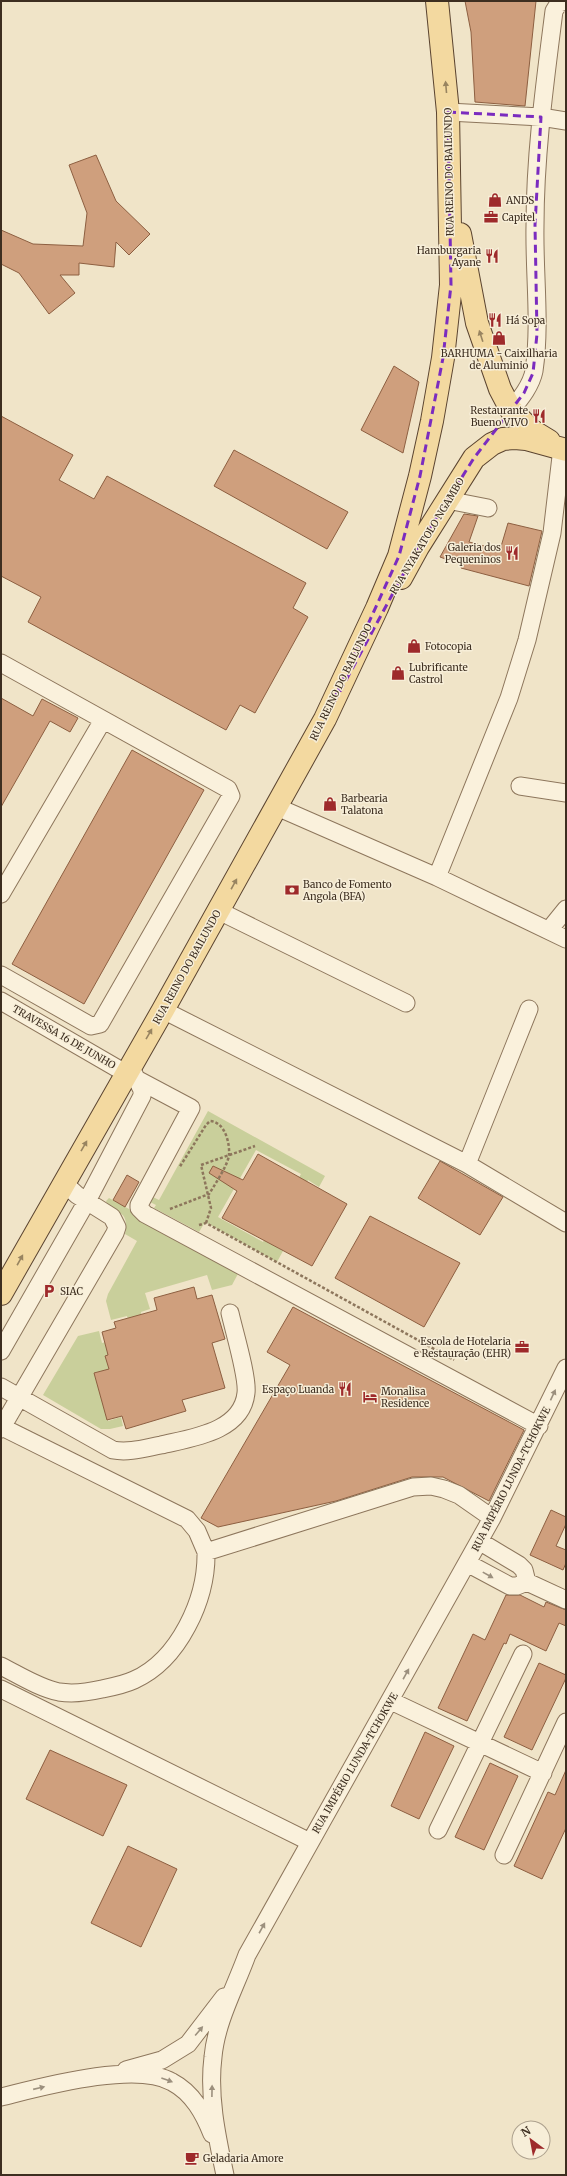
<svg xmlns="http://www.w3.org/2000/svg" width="567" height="2176" font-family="Merriweather,serif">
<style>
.green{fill:#c9cf9b}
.building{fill:#cf9f7d;stroke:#8d5f41}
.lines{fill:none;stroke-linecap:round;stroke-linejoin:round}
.minor-casing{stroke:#8d765c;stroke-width:19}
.major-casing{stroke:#5b4430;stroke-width:24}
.path{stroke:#8d765c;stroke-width:2.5;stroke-dasharray:3 2;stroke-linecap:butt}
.minor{stroke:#faf1dc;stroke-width:17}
.major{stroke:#f3d9a0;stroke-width:22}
.oneway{fill:#988460}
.oneway2{fill:#9c907e}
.marked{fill:none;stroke:#7b2cbf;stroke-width:3;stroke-dasharray:8 5;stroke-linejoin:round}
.labels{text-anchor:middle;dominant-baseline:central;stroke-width:3;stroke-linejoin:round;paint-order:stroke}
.street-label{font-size:10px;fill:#3d2e20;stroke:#f7eed8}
.poi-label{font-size:10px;fill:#3d2e20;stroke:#f7eed8;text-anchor:start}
</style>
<rect width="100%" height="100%" fill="#f0e4c8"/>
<!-- green -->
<path class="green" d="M208,1111L325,1176L319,1187L308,1180L302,1191L294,1187L301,1174L256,1150L218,1217L263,1242L271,1228L279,1233L273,1245L283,1251L277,1262L205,1222L199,1232L154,1208L156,1205L150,1202L153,1197L159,1200Z
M109,1198L240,1270L232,1285L212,1290L207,1275L145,1293L150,1309L141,1312L142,1320L129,1324L127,1316L111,1320L106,1301L108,1294L137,1241L125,1234C131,1206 110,1215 106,1201Z
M99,1331L102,1343L118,1339L122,1351L106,1356L109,1369L95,1373L108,1421L121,1417L123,1426L110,1429H101L43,1395L78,1336Z"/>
<!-- building -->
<path class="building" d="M465,1H536L525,106L475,102L471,32Z
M96,155L116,201L150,234L129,255L116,242L114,267L79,263V275H60L75,293L49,314L19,273L1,264V230L33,244L83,246L87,213L69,165Z
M394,366L419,382L403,453L361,430Z
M1,416L73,455L59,480L94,499L107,476L306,583L293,608L308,617L255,713L240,705L226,730L28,622L41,597L1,576Z
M234,450L348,512L327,549L214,486Z
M464,514L478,516L469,542L500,550L508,523L542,531L529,586L461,568L462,565L440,557Z
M1,698L33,716L42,699L78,718L70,732L50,721L1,807Z
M132,750L204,790L84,1004L12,964Z
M258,1154L347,1204L312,1266L222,1218L237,1191L209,1173L213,1166L243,1180Z
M440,1161L503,1197L480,1235L418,1198Z
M127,1175L139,1182L125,1207L113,1200Z
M370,1216L460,1263L424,1327L335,1278Z
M194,1287L197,1299L212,1295L225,1339L212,1343L225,1388L182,1400L186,1411L126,1429L122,1416L107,1420L94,1373L109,1369L105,1356L108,1355L102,1332L116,1328L114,1322L157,1310L154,1298Z
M293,1307L524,1430L489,1501L443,1477H412L336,1501L218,1527L201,1518L290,1365L267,1352Z
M551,1510L566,1517V1524L556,1546L566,1550V1563L563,1570L530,1555Z
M506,1595H520L544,1607L546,1602L566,1610V1626L559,1623L546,1651L510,1634L506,1644L504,1643L467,1721L438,1708L473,1634L485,1640Z
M539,1663L566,1675V1678L532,1750L504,1737Z
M425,1732L454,1746L419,1819L391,1806Z
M50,1750L127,1785L103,1836L26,1799Z
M490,1763L518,1776L484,1850L455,1837Z
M566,1770V1828L542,1879L514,1866L548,1792L555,1795Z
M128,1846L177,1869L141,1947L91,1923Z"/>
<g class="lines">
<defs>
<path id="minor" d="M448,112L541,117L566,121
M511,410C520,399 531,386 534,371C541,323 534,274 535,226C535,154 545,82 554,11L559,3L566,1
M447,500L488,508
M1,663L228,789L231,796L100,1024L91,1026L1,975
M520,786L566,793
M277,807L437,877L566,939
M437,877L509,698L527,640L552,533L562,448
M1,894L103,720
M219,911L406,1003
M549,930L566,909
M1,1001L127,1074L191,1108L139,1205V1208L145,1214L539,1426
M163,1010L467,1164L566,1223
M467,1164L529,1009
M1,1351L87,1201L142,1096V1090L134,1074
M1,1387L113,1450C129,1453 145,1448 161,1445C191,1438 242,1432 246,1393C248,1377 234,1331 230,1313
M2,1427L187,1519L197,1531L206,1552
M1,1429L115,1233L117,1227L112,1217L77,1195L63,1182
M479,1541L519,1565L524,1570L527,1582L566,1600
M467,1563L510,1586H517L527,1582
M1,1666C19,1675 39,1688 59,1692C72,1694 89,1692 102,1689C112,1687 123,1685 134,1680C179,1660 207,1599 206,1552L413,1487L431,1486L444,1489L459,1495L492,1518
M1,1689L310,1842
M391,1701L543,1773
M438,1830L523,1654
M504,1855L566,1722
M126,2070L162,2060L188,2044L224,1997
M1,2097C42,2087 135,2061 172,2082C193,2093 204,2114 212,2134
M225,2175C217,2137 208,2096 213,2057C216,2022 235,1988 247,1955L492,1518L566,1368"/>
<path id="major" d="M460,234L477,323L500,389L511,410L531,430L549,441
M401,578L418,547L474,458L492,444L503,439L515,438L526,439L566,450
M1,1294L163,1010L325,719L377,608L399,556L420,476L432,421L443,358L451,285L448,112L437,1"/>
</defs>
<!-- minor casing -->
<use href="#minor" class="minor-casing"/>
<!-- major casing -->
<use href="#major" class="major-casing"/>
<!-- path -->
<path class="path" d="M170,1209L209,1194C214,1186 228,1165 229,1155C230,1143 225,1122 210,1121L206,1125L179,1168
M206,1223L211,1208L201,1165L255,1146
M199,1225L206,1223L454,1360"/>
<!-- minor -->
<use href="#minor" class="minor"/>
<!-- major -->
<use href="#major" class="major"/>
</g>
<!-- one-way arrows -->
<defs><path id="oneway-solid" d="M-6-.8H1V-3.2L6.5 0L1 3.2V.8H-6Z"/></defs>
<g class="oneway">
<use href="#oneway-solid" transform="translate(446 87) rotate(-95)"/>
<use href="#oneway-solid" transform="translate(481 336) rotate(-108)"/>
<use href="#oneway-solid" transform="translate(234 884) rotate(-61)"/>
<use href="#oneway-solid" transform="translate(149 1034) rotate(-60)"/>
<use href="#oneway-solid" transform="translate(84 1146) rotate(-60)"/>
<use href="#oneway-solid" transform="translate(20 1260) rotate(-61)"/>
</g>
<g class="oneway2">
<use href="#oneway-solid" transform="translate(553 1395) rotate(-65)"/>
<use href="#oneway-solid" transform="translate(488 1575) rotate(29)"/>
<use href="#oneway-solid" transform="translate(406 1674) rotate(-61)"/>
<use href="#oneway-solid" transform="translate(262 1928) rotate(-61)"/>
<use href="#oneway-solid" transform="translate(199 2031) rotate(-50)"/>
<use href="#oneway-solid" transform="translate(167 2080) rotate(20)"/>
<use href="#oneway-solid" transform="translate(39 2088) rotate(-13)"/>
<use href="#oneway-solid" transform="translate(212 2091) rotate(-89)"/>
</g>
<!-- marked area -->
<path class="marked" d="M448,112L541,117L535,225L537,334L533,373L524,393L474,458L418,547L325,719L399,556L420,476L443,358L451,285Z"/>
<!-- icons -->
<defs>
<symbol id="shop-bare" viewBox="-9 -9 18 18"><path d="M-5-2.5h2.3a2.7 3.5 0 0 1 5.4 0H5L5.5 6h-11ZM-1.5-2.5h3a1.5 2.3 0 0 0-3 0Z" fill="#9e2a2b" stroke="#f7eed8" stroke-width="2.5" paint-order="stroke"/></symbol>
<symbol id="office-bare" viewBox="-9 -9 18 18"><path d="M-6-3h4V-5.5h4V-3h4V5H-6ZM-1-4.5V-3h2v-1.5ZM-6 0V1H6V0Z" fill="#9e2a2b" stroke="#f7eed8" stroke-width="2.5" paint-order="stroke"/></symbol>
<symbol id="restaurant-bare" viewBox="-9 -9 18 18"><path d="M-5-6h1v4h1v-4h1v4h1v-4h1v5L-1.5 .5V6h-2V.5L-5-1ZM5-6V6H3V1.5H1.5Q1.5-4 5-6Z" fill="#9e2a2b" stroke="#f7eed8" stroke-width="2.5" paint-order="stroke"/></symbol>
<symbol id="bank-bare" viewBox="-9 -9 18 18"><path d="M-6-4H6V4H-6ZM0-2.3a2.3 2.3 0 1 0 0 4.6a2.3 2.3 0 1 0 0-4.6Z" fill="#9e2a2b" stroke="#f7eed8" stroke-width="2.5" paint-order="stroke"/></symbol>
<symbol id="parking-bare" viewBox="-9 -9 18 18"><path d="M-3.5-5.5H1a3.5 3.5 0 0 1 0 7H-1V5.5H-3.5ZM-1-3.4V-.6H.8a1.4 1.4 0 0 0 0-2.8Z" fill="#9e2a2b" stroke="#f7eed8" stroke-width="2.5" paint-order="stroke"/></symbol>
<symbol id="hotel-bare" viewBox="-9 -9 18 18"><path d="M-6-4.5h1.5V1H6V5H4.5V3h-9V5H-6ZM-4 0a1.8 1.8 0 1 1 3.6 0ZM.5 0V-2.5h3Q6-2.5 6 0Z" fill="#9e2a2b" stroke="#f7eed8" stroke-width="2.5" paint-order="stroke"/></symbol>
<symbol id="cafe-bare" viewBox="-9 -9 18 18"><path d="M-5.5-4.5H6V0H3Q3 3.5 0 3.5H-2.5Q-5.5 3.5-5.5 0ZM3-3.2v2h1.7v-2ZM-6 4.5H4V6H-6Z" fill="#9e2a2b" stroke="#f7eed8" stroke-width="2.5" paint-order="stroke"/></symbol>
</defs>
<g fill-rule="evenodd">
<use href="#shop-bare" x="485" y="190" width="20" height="20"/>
<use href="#office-bare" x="481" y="207" width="20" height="20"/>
<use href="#restaurant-bare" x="482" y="246" width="20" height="20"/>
<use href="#restaurant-bare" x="485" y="310" width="20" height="20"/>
<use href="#shop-bare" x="489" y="328" width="20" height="20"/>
<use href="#restaurant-bare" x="529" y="406" width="20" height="20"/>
<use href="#restaurant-bare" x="502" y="543" width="20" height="20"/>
<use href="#shop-bare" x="404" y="636" width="20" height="20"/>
<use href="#shop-bare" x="388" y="663" width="20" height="20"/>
<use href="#shop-bare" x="320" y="794" width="20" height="20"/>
<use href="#bank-bare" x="282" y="880" width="20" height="20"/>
<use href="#parking-bare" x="39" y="1281" width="20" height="20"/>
<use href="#office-bare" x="512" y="1337" width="20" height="20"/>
<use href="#restaurant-bare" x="335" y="1379" width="20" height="20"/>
<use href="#hotel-bare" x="360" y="1387" width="20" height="20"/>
<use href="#cafe-bare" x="182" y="2148" width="20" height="20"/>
</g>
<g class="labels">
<!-- street labels -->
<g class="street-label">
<text transform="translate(449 172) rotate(-91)">RUA REINO DO BAILUNDO</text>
<text transform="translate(427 536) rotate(-59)">RUA NYAKATOLO NGAMBO</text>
<text transform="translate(341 682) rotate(-64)">RUA REINO DO BAILUNDO</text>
<text transform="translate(187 967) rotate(-61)">RUA REINO DO BAILUNDO</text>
<text transform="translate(64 1037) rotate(30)">TRAVESSA 16 DE JUNHO</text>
<text transform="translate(511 1479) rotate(-63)">RUA IMPÉRIO LUNDA-TCHOKWE</text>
<text transform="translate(355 1763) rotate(-60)">RUA IMPÉRIO LUNDA-TCHOKWE</text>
</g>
<!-- poi labels -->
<g class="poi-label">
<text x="506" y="200">ANDS</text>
<text x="502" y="217">Capitel</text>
<text x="481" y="250" text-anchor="end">Hamburgaria<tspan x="481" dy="12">Ayane</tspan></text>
<text x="506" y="320">Há Sopa</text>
<text x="499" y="353" text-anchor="middle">BARHUMA - Caixilharia<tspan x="499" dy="12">de Aluminio</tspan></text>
<text x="528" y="410" text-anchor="end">Restaurante<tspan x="528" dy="12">Bueno VIVO</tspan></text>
<text x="501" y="547" text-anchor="end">Galeria dos<tspan x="501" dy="12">Pequeninos</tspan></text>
<text x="425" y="646">Fotocopia</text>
<text x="409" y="667">Lubrificante<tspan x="409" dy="12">Castrol</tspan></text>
<text x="341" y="798">Barbearia<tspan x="341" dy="12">Talatona</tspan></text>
<text x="303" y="884">Banco de Fomento<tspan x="303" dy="12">Angola (BFA)</tspan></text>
<text x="60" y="1291">SIAC</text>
<text x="511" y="1341" text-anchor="end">Escola de Hotelaria<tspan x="511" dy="12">e Restauração (EHR)</tspan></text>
<text x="334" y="1389" text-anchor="end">Espaço Luanda</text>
<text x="381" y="1391">Monalisa<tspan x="381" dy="12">Residence</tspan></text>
<text x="203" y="2158">Geladaria Amore</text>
</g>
</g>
<!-- border -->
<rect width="567" height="2176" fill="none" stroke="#3d2e20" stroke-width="4"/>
<!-- north arrow -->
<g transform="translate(531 2140) rotate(328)"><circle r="19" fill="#f7eed8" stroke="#ada18e"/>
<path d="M0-3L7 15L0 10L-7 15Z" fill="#9e2a2b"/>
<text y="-6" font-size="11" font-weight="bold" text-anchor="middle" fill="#3d2e20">N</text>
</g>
</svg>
